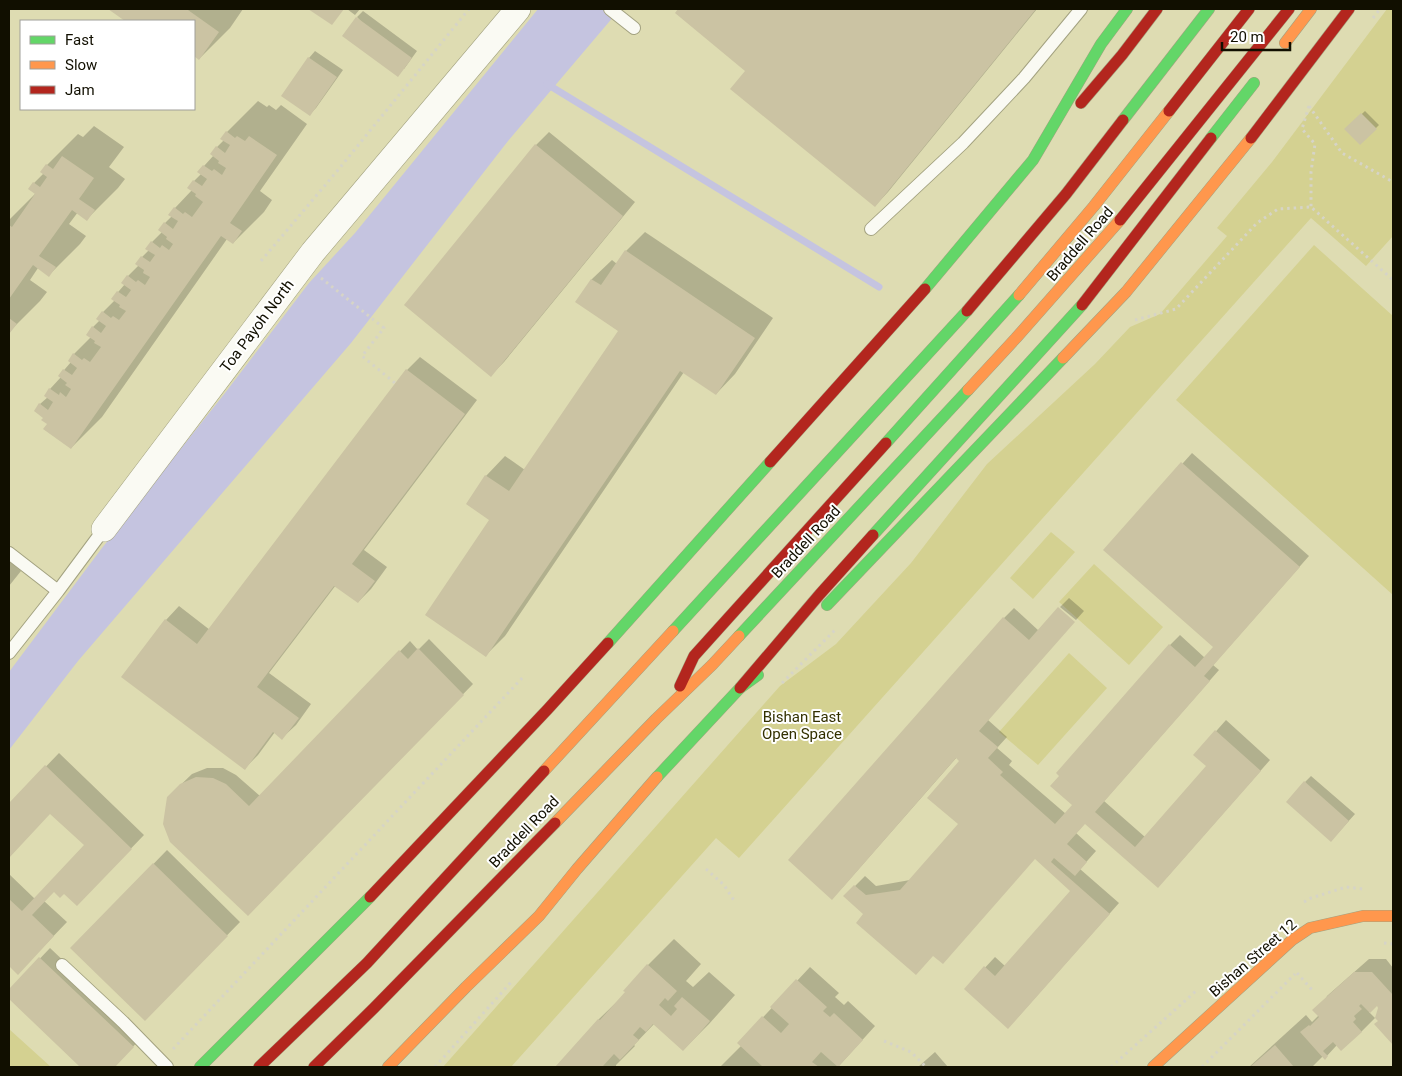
<svg xmlns="http://www.w3.org/2000/svg" width="1402" height="1076" font-family="Roboto,sans-serif">
<style>
.green{fill:#d4d191}
.water{fill:#c5c4e0}
.shadow{fill:#0003}
.lines{fill:none;stroke-linecap:round;stroke-linejoin:round}
.stream{stroke:#c5c4e0;stroke-width:7}
.building{fill:#cbc3a3}
.lane-casing{stroke:#a3a280;stroke-width:14}
.street-casing{stroke:#a3a280;stroke-width:26}
.fast-casing{stroke:#a3a280;stroke-width:12}
.slow-casing{stroke:#a3a280;stroke-width:12}
.jam-casing{stroke:#a3a280;stroke-width:12}
.path{stroke:#d6d4c7;stroke-width:3;stroke-dasharray:2.5 4;stroke-linecap:butt}
.lane{stroke:#fafaf3;stroke-width:12}
.street{stroke:#fafaf3;stroke-width:25}
.fast{stroke:#63d668;stroke-width:11}
.slow{stroke:#ff974d;stroke-width:11}
.jam{stroke:#b3261e;stroke-width:11}
.labels{text-anchor:middle;dominant-baseline:central;stroke-width:4;stroke-linejoin:round;paint-order:stroke}
.street-label{font-size:15px;fill:#110f00;stroke:#fff}
.park-label{font-size:15px;fill:#333000;stroke:#fff}
</style>
<rect width="100%" height="100%" fill="#dedcb2"/>
<!-- green -->
<path class="green" d="M1387,9H1393V236L1366,266L1311,218L739,858L716,838L511,1067H443L780,686L836,644L911,563L987,464L1095,364L1130,327L1160,314L1227,236L1217,228L1272,162Z
M1314,245L1393,316V595L1176,400Z
M1051,532L1075,552L1033,599L1010,578Z
M1094,564L1163,627L1129,665L1059,602Z
M1069,653L1107,688L1038,765L999,732Z
M9,1029L51,1067H9Z"/>
<!-- water -->
<path class="water" d="M538,9H620L508,141L351,343L78,661L9,750V672L102,548L225,393L309,283L355,233Z"/>
<!-- shadow -->
<path class="shadow" d="M110,9H243L230,28L199,59L194,55V21H128Z
M347,9H360L355,15Z
M680,9H1037L888,192L875,206L747,70L676,13Z
M363,11L417,51L404,69L357,17Z
M315,51L343,70L316,108L310,114L309,58Z
M258,101L267,107L269,105L276,110L281,105L307,124L260,191L272,200L264,212L233,243L227,239L102,417L71,448L49,424L44,417L40,404L48,397L46,395L50,389L61,377L59,376L71,362L74,354L91,337L93,327L100,320L103,312L115,300L113,298L125,284L128,276L139,265L142,257L149,250L152,242L162,232L165,223L172,216L175,208L192,190L194,181L201,174L204,166L214,155L217,147L224,140L227,132Z
M1365,111L1379,125L1360,144L1346,129Z
M94,126L124,147L109,167L125,179L118,188L87,219L78,212L69,224L86,236L80,244L49,275L38,268L30,280L47,292L40,301L9,332V220L36,193L34,183L44,173L47,165L78,134L83,137Z
M549,132L635,202L504,362L491,375L536,145Z
M645,232L773,318L735,374L716,394L684,372L505,636L486,655L491,520L467,504L486,476L505,456L525,470L619,331L577,302L592,279L612,260L617,264L626,251Z
M420,357L477,400L364,550L387,567L371,589L358,602L336,585L269,673L311,704L296,725L282,738L275,732L258,755L244,769L166,620L179,606L210,630L407,370Z
M1192,453L1309,556L1213,665L1219,670L1104,801L1145,837L1207,766L1195,755L1226,720L1270,760L1167,877L1085,823L1076,833L1096,851L1080,869L1119,903L1018,1017L965,989L995,957L1005,966L1072,891L1035,858L934,954L865,914L855,886L865,876L876,886L910,880L960,824L961,761L957,757L842,888L1004,618L1014,608L1039,631L988,720L1007,737L997,748L1012,761L1009,765L1066,814L1074,805L1170,645L1180,635L1205,658L1214,647L1105,550Z
M9,561L21,571L9,586Z
M1069,598L1084,611L1076,620L1060,607Z
M429,639L473,684L248,915L168,797L192,774L207,768H223L236,775L260,796L410,641L418,650Z
M59,753L144,835L90,891L64,892L54,890L44,901L67,922L18,973L9,965V874L35,899L85,845L50,812L9,857V805Z
M1311,776L1355,814L1338,833L1305,782Z
M167,850L240,922L158,1006L72,948Z
M674,939L701,964L686,981L693,987L709,972L735,995L709,1024L683,1050L654,1024L634,1045L635,1046L616,1065V1067H556L599,1019L625,994V991L648,965Z
M50,948L143,1036L114,1067H82L9,997V991Z
M1369,959H1386L1393,968V1042L1379,1020L1380,1007L1377,1005L1369,1012L1375,1018L1361,1032L1337,1045L1325,1058L1323,1056L1312,1067H1249L1306,1015L1312,1022L1319,1015L1327,996Z
M810,967L839,993L835,997L844,1005L848,1001L875,1026L838,1067H720L741,1046L739,1043Z
M935,1052L948,1067H918Z"/>
<g class="lines">
<!-- stream -->
<path class="stream" d="M547,84L879,287"/>
</g>
<!-- building -->
<path class="building" d="M108,9H189L188,10L219,32L199,60L194,56V21H125Z
M308,9H344L332,25Z
M678,9H1036L875,207L730,89L745,71L675,13Z
M356,17L412,58L398,77L342,36Z
M308,57L337,77L310,116L281,96Z
M1361,113L1377,129L1360,145L1344,129Z
M226,131L235,138L237,136L245,141L249,136L277,155L230,223L242,231L233,244L221,236L71,449L43,429L47,424L41,420L43,418L34,411L39,403L48,410L53,402L44,396L49,388L59,395L60,392L66,397L71,389L65,385L67,383L58,376L63,369L72,375L77,368L68,361L73,353L82,360L84,358L90,362L101,347L94,343L95,341L86,335L92,326L101,333L106,326L96,319L102,311L111,318L113,316L119,320L126,311L119,307L120,305L111,299L117,291L126,297L131,290L121,283L127,275L136,282L138,280L145,285L150,277L143,273L144,270L135,264L141,256L150,262L155,255L145,249L151,241L160,248L162,245L169,250L173,244L166,239L167,237L158,230L164,222L173,229L178,221L168,215L174,207L183,214L185,212L192,217L203,202L195,196L196,194L187,188L193,180L202,186L207,179L197,172L203,165L212,171L214,169L222,175L226,168L218,163L219,161L210,154L216,146L225,153L230,145L220,139Z
M535,144L623,216L491,377L404,305Z
M62,156L94,178L79,199L95,210L87,221L72,210L39,256L56,267L49,277L33,265L9,299V225L12,227L35,194L28,189L33,182L40,187L47,177L40,172L46,164L53,169Z
M625,250L755,338L716,395L680,371L486,657L425,615L489,520L466,504L485,475L509,491L618,331L575,302L591,279L601,285Z
M9,318L17,324L9,334Z
M406,369L465,414L352,564L375,581L358,603L334,586L257,687L299,718L282,740L273,732L245,770L121,677L165,619L197,644Z
M1181,462L1300,567L1204,676L1210,681L1095,812L1135,847L1206,766L1193,755L1215,730L1261,771L1158,888L1085,824L1067,844L1087,862L1075,876L1054,858L1051,862L1110,914L1008,1029L964,989L984,966L995,976L1070,891L1035,859L943,964L933,956L916,975L856,923L863,914L843,896L854,885L866,895L900,890L958,824L927,798L959,761L956,758L832,900L788,860L1003,617L1029,640L1058,607L1075,622L979,731L998,747L988,758L1003,772L1000,775L1055,824L1072,805L1050,786L1059,776L1056,773L1169,644L1195,667L1213,647L1103,550Z
M418,648L464,695L248,916L170,842L163,824L167,797L180,784L196,777L213,778L226,784L249,806L399,650L408,659Z
M45,765L132,849L77,906L64,894L60,898L54,892L32,915L54,936L18,975L9,966V899L22,911L84,845L50,814L9,858V803Z
M1304,781L1349,821L1331,842L1286,802Z
M153,863L228,936L145,1021L70,948Z
M39,957L134,1047L115,1067H80L9,999V989Z
M647,964L677,991L668,1001L665,998L659,1005L671,1016L677,1009L674,1006L682,997L710,1021L697,1036L683,1051L653,1024L646,1032L640,1027L633,1035L639,1040L620,1060L614,1054L603,1066L604,1067H555L598,1019L600,1020L625,992L623,991Z
M1354,972H1372L1393,995V1045L1374,1024L1378,1021L1375,1018L1378,1008L1377,1006L1370,1013L1361,1004L1359,1006L1362,1009L1354,1016L1356,1019L1353,1022L1362,1032L1341,1051L1333,1042L1323,1051L1328,1056L1325,1060L1300,1032L1309,1025L1310,1026L1319,1017L1312,1010Z
M796,979L827,1007L823,1011L830,1017L834,1013L863,1040L838,1067L821,1052L812,1062L819,1067H763L737,1043L762,1016L781,1033L789,1024L770,1007Z
M1275,1045L1294,1067H1250Z"/>
<g class="lines">
<defs>
<path id="lane" d="M610,9L634,28
M871,229L963,143L1024,78L1081,9
M9,553L58,591
M9,653L58,591L104,529
M62,965L123,1022L167,1067"/>
<path id="street" d="M104,529L313,252L518,9"/>
<path id="fast" d="M1123,120L1209,9
M1211,138L1254,83
M925,289L1033,160L1101,44L1127,9
M886,443L1019,295
M873,535L1082,305
M827,605L1063,358
M673,631L967,311
M739,636L968,390
M608,643L770,462
M657,777L740,688L758,675
M200,1067L370,897"/>
<path id="slow" d="M1285,43L1311,9
M1019,295L1094,206L1169,111
M1063,358L1126,292L1251,138
M968,390L1016,338L1120,220
M544,771L673,631
M555,823L656,719L712,665L739,636
M388,1067L466,987L539,916L577,869L657,777
M1153,1067L1292,940L1310,928L1363,916H1393"/>
<path id="jam" d="M1081,103L1122,55L1157,9
M1169,111L1249,9
M1251,138L1349,9
M1120,220L1289,9
M1082,305L1211,138
M967,311L1066,194L1123,120
M770,462L925,289
M680,686L694,656L886,443
M740,688L820,594L873,535
M370,897L547,710L608,643
M259,1067L367,963L544,771
M314,1067L374,1008L555,823"/>
</defs>
<!-- lane casing -->
<use href="#lane" class="lane-casing"/>
<!-- street casing -->
<use href="#street" class="street-casing"/>
<!-- fast casing -->
<use href="#fast" class="fast-casing"/>
<!-- slow casing -->
<use href="#slow" class="slow-casing"/>
<!-- jam casing -->
<use href="#jam" class="jam-casing"/>
<!-- path -->
<path class="path" d="M1373,18L1380,9
M1309,106L1302,129L1315,144L1311,172V207
M1309,106L1342,153L1393,182
M261,261L338,170L469,9
M321,278L384,328L362,356L395,383
M1135,320L1176,309L1257,223L1278,209L1311,207L1393,280
M782,683L836,629
M706,869L724,885L735,902
M1304,902L1311,898L1346,887L1363,889
M1384,943L1393,944
M1297,973L1313,991
M884,1041L911,1052L926,1067
M173,1049L525,675
M435,1067L513,980
M1111,1067L1196,991
M1202,1067L1295,974"/>
<!-- lane -->
<use href="#lane" class="lane"/>
<!-- street -->
<use href="#street" class="street"/>
<!-- fast -->
<use href="#fast" class="fast"/>
<!-- slow -->
<use href="#slow" class="slow"/>
<!-- jam -->
<use href="#jam" class="jam"/>
</g>
<g class="labels">
<!-- street labels -->
<g class="street-label">
<text transform="translate(1080 244) rotate(-49)">Braddell Road</text>
<text transform="translate(257 326) rotate(-53)">Toa Payoh North</text>
<text transform="translate(806 542) rotate(-47)">Braddell Road</text>
<text transform="translate(524 832) rotate(-46)">Braddell Road</text>
<text transform="translate(1253 958) rotate(-41)">Bishan Street 12</text>
</g>
<!-- park labels -->
<g class="park-label">
<text x="802" y="717">Bishan East<tspan x="802" dy="17">Open Space</tspan></text>
</g>
</g>
<!-- border -->
<rect width="1402" height="1076" fill="none" stroke="#110f00" stroke-width="20"/>
<!-- legend -->
<rect x="20" y="20" width="175" height="90" fill="#ffffff" stroke="#a09f99"/>
<rect x="30" y="36" width="25" height="8" fill="#63d668" stroke="#a09f99"/>
<text x="65" y="45" font-size="15" fill="#110f00">Fast</text>
<rect x="30" y="61" width="25" height="8" fill="#ff974d" stroke="#a09f99"/>
<text x="65" y="70" font-size="15" fill="#110f00">Slow</text>
<rect x="30" y="86" width="25" height="8" fill="#b3261e" stroke="#a09f99"/>
<text x="65" y="95" font-size="15" fill="#110f00">Jam</text>
<!-- scale -->
<path d="M1222 42v8h68v-8" fill="none" stroke="#110f00" stroke-width="2.5"/>
<text x="1230" y="42" font-size="15" fill="#110f00" stroke="#ffffff" stroke-width="4" paint-order="stroke">20 m</text>
</svg>
